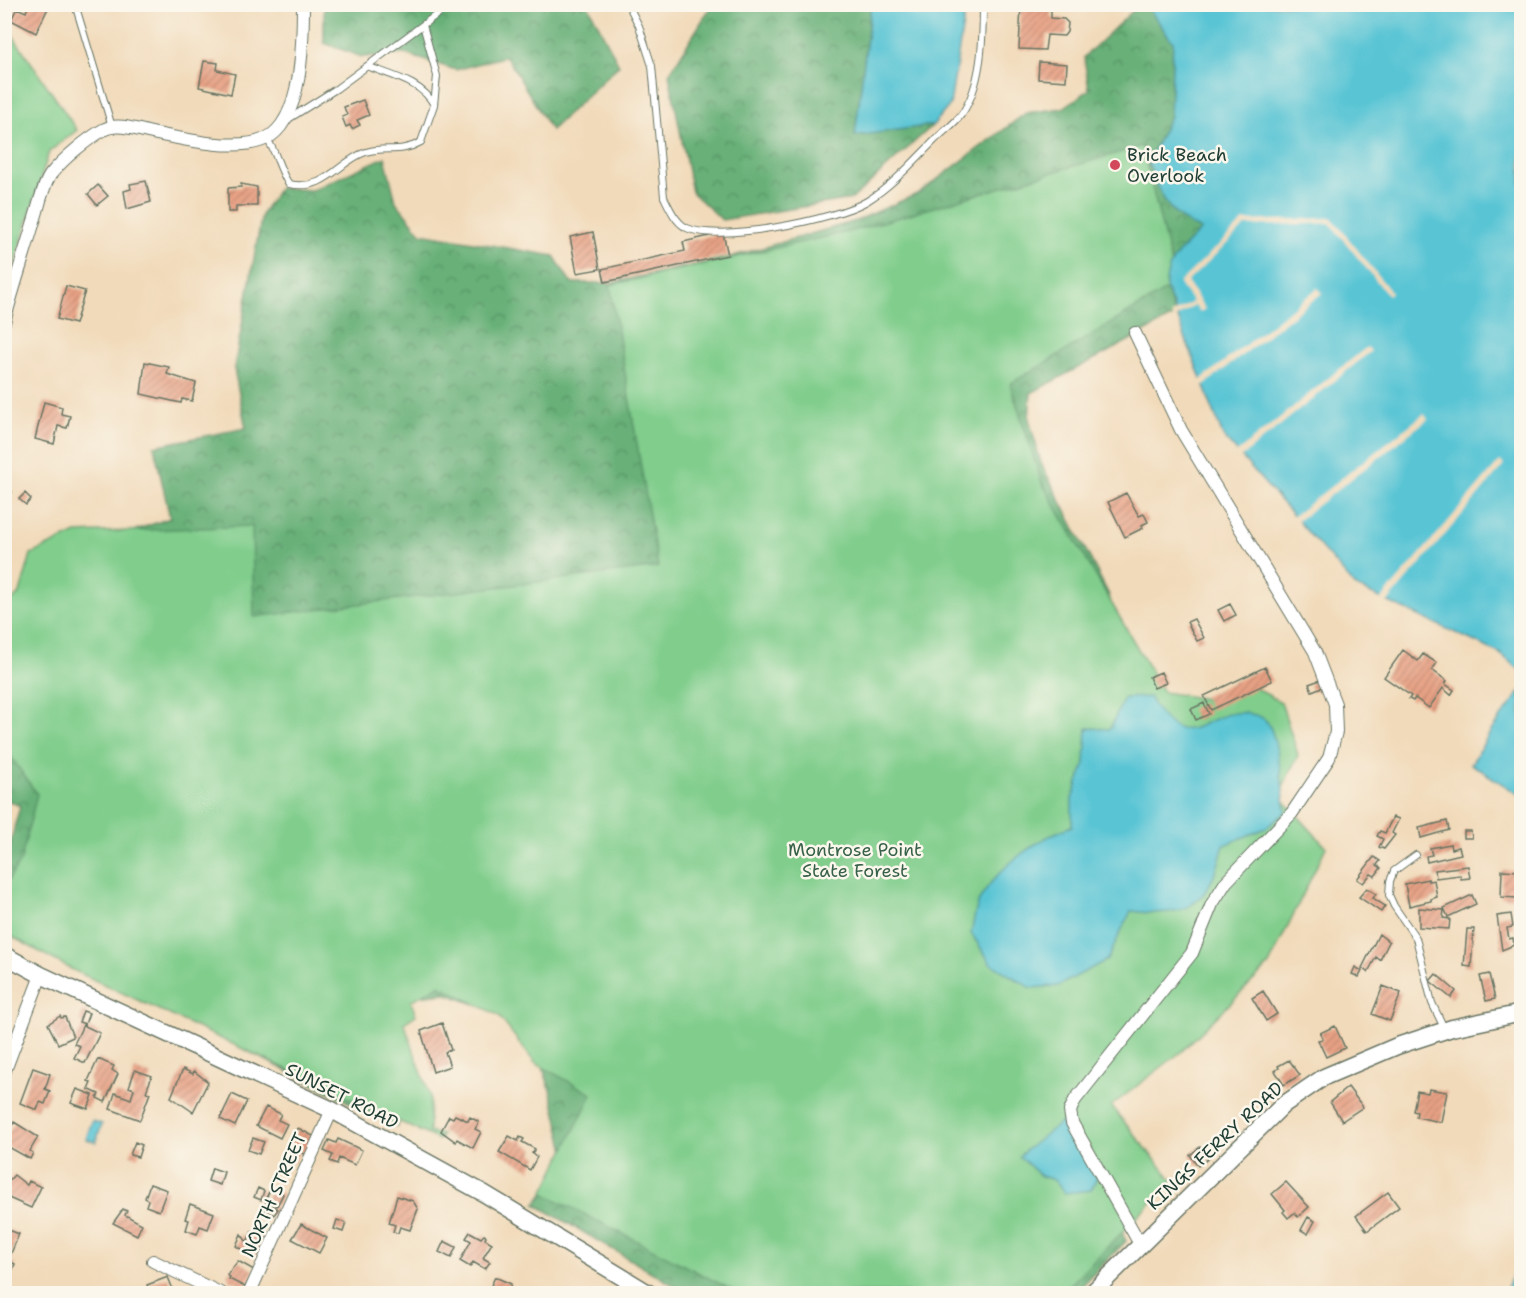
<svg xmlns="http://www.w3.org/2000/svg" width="1526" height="1298" font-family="'Shantell Sans',sans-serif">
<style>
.forest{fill:url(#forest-crowns);stroke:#447656;stroke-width:1.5}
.green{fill:#80cd8c;stroke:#508560;stroke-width:1.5}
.water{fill:#59c4d4;stroke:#3c8084;stroke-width:1.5}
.pier{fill:#f1daba}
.building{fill:url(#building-hatch)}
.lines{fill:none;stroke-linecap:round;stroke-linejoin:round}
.lane-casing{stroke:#687463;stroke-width:8}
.street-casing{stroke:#687463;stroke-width:14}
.secondary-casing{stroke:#687463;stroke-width:19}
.lane{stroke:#fff;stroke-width:6}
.street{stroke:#fff;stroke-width:12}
.secondary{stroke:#fff;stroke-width:16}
.poi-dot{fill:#d1495b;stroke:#fbf7ec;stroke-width:2}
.labels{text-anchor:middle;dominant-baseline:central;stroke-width:5;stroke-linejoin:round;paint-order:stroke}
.poi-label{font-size:18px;fill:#1f3d34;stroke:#fbf7ec;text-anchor:start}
.park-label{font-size:18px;fill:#37614a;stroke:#fbf7ec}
.street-label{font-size:18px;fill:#1f3d34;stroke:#fbf7ec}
</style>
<defs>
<pattern id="forest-crowns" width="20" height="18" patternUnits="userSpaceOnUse" patternTransform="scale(1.5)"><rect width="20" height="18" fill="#68b078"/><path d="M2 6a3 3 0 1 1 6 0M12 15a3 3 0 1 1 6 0" fill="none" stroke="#559063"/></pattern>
<pattern id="building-hatch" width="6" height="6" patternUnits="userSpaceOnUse" patternTransform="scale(1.5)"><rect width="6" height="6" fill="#e8a184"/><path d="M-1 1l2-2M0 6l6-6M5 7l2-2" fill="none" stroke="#bb846d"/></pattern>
</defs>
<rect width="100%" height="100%" fill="#fbf7ec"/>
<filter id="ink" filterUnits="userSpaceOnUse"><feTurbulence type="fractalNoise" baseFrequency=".0167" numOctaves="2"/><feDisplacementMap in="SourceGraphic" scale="12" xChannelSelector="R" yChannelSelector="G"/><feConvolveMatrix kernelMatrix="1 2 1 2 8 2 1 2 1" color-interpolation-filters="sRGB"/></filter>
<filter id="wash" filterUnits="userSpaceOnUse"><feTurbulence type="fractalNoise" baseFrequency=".008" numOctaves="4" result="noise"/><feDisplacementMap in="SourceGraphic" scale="24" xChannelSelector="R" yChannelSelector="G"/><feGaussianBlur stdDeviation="1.35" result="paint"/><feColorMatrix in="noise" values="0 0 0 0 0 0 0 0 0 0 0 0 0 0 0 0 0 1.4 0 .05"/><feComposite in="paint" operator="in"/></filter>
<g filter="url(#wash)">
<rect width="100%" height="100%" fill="#f1daba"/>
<!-- forest -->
<path class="forest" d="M324,5H588L619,65L551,130L506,56L456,70L405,54L362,57L324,43Z
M712,5H871L855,135L933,125L852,199L722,220L692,192L669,74Z
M1139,5H1146L1173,42L1170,116L1148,162L1164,201L1202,230C1167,266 1159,265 1175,316L1031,393L1029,419L1041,463L1109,595L1054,674L1097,1178L1126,1241L1075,1293H687L535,1204L568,1163L551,1093L530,1025L445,993L407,997L369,1033L408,1098L397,1127L5,928V863L20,806L5,799V626L105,541L170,518L154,446L246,428L234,369L262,214L279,188L312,190L385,157L396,202L421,233L554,256L571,283H610L727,258L856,221L919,193L1026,113L1063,108L1089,90L1084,57Z"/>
<!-- green -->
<path class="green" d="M5,24L77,130L49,152L5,295Z
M1142,146L1176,284L1010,384L1042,483L1163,692L1213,700L1250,685L1281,702L1298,755L1279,795L1326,847L1269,965L1181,1052L1111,1106L1173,1181L1062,1293H738L543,1193L592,1094L535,1063L498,1015L439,985L411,1001L416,1015L404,1023L430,1096L429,1132L442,1135L439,1140L73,970L5,933L4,887L21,860L37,794L4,747L5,607L20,593L31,554L76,533L252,526L254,617L658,567L610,285L852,231Z"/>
<!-- water -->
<path class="water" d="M871,5H966L950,105L933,125L855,136Z
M1146,5H1521V671L1499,653L1356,587L1223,436L1166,287C1165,260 1184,248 1201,230C1166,215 1161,195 1148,162L1170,116L1173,42Z
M1521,691V796L1471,764L1493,728Z
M1149,697C1188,765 1205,703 1251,714C1256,715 1263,717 1267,722C1278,735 1283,793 1286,812L1266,828L1224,845C1209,902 1192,919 1131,911L1107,960L1058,986L1031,988L991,964L971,933C974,922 975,907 981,897C1000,865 1039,838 1072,826V799L1085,763L1087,728L1110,729L1124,698Z
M92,1121L102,1124L96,1142L86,1139Z
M1061,1122L1097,1178L1091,1190L1065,1193L1054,1180L1041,1176L1019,1156Z
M1521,1254V1293H1505L1520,1257Z"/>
<!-- pier -->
<path class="pier" d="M1332,218L1391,292L1388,295L1330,223L1245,226L1187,282L1205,309L1200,312L1195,305L1173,319L1171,314L1193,302L1179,283L1244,221Z
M1318,288L1322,293L1200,388L1198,382Z
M1367,347L1371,351L1239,459L1235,454Z
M1424,414L1428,419L1295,523L1291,518Z
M1500,461L1504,465L1386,604L1380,601Z"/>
<g id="blocks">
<!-- building -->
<path class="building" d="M29,4H50L36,33L11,20L17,8L26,12Z
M1021,4L1051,5V18L1064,19L1068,23L1067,32L1064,36L1047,35L1045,50L1019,49Z
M204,61L218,63L217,70L235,74L231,94L199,87Z
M1039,62L1067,64L1066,81L1038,79Z
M363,100L369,115L357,120L360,125L352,129L350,125L346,127L342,117L347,115L344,107Z
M146,181L151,202L127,209L124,191L131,189L130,184Z
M241,184L257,187V206H236V212H228V188L241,187Z
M98,185L108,196L97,205L88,194Z
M593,232L600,269L577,273L570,237Z
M723,233L728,255L605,282L602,269L685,251L683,242Z
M66,286L85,291L75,324L57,319Z
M145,362L169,367L167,374L196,383L192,401L182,399L181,403L141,394Z
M44,402L62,407L61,414L70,416L67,428L58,426L54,444L35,439Z
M4,485L12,492L4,500Z
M25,493L31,499L26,505L19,499Z
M1126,493L1139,516L1144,514L1148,522L1142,525L1143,528L1125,537L1108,502Z
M1230,604L1236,615L1224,621L1218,610Z
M1194,619L1204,638L1197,641L1187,622Z
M1403,650L1418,661L1423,654L1437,663L1432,670L1447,681L1445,684L1454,690L1451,695L1443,688L1429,708L1415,698L1413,701L1409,699L1411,696L1384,677Z
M1265,667L1272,681L1211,710L1204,696Z
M1161,672L1166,683L1154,688L1149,677Z
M1320,680L1322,687L1312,691L1309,684Z
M1204,703L1209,714L1196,720L1191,709Z
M1393,817L1399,819L1392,833L1395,835L1384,849L1379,847L1383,839L1377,836L1380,831L1385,833Z
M1447,821L1449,830L1421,838L1419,828Z
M1464,831H1471L1472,838H1464Z
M1450,844L1451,849L1459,847L1461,854L1427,862L1426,856L1432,855L1430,848Z
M1374,857L1380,861L1377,865L1381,868L1375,876L1371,874L1363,883L1357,879Z
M1468,866L1470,878L1461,879L1460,875L1436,878L1435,870Z
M1502,870L1519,871L1517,898L1501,897Z
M1428,879V881L1434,880L1437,897L1431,899V901L1409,906L1405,884Z
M1367,888L1376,894L1373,898L1385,906L1381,912L1359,897Z
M1472,895L1476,904L1448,917L1444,908Z
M1419,908L1444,910L1443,918L1450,919L1449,929L1419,927Z
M1511,914L1513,927L1507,928L1509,939L1513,938L1514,945L1502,950L1497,916Z
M1467,929H1474L1471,967L1464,966Z
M1379,934L1389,942L1380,960L1376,957L1368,972L1362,968Z
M1355,967L1362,971L1359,977L1352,974Z
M1436,974L1456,991L1451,998L1430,981Z
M1489,974L1495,999L1486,1001L1480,976Z
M1383,986L1401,993L1390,1021L1372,1014Z
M1263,991L1277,1014L1266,1021L1252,998Z
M83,1011L89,1013L85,1024L79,1022Z
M60,1016L61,1018L65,1017L73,1037L58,1044L48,1024Z
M442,1023L451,1050L445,1052L450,1066L433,1072L421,1031Z
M83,1025L100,1033L85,1063L74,1058L80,1046L74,1044Z
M1335,1026L1345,1048L1326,1057L1318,1040L1323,1039L1320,1033Z
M98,1059L114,1066L112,1070L118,1074L105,1102L97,1098L99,1094L88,1089L91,1082L88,1081Z
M1289,1060L1300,1075L1284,1085L1275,1071L1279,1068L1278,1066Z
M33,1068L50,1074L45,1089L50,1091L45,1104L40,1102L37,1110L20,1103Z
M183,1069L193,1074L194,1071L208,1082L193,1112L171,1097Z
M135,1070L152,1076L146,1092L150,1093L140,1120L110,1109L115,1093L131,1099L134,1089L129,1087Z
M1348,1087L1363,1107L1342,1121L1330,1102Z
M77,1089L93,1095L88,1109L71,1103Z
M1429,1089L1447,1092L1441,1122L1416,1117L1417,1112L1413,1111L1417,1091L1428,1093Z
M232,1094L247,1101L235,1126L220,1119Z
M266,1107L281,1114L278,1120L287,1124L280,1138L256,1126Z
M455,1115L468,1121L470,1117L479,1122L475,1129L481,1132L473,1148L457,1139L456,1142L441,1131L449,1116L453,1118Z
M14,1122L38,1137L30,1151L33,1153L30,1159L5,1145L8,1139L6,1138Z
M298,1128L315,1137L306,1155L299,1151L294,1163L283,1157Z
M509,1136L518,1141L520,1137L524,1139L522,1142L535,1149L532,1153L537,1157L530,1170L499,1152Z
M253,1138L264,1142L259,1154L248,1150Z
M338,1139L362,1150L355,1165L339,1158L337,1164L330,1161L333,1155L324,1151L329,1140L336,1143Z
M135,1142L142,1145L138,1157L130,1155Z
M1200,1147L1209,1158L1198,1166L1190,1155Z
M212,1168L224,1172L220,1185L208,1181Z
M14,1175L27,1185L29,1181L41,1187L31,1208L4,1196V1186Z
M1286,1182L1309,1207L1298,1217L1294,1213L1288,1218L1283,1212L1285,1210L1272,1194Z
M150,1184L167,1190L159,1211L146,1206L148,1200L145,1198Z
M258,1188L264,1191L261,1200L254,1197Z
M271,1188L283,1194L277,1206L265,1200Z
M1388,1192L1399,1207L1367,1231L1356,1216Z
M397,1196L413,1201L418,1209L410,1230L400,1227L398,1233L393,1232L395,1225L389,1223Z
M266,1202L278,1209L274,1215L263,1209Z
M190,1204L214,1213L208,1229L200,1226L197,1234L186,1230L189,1220L185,1219Z
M123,1209L127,1211L125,1215L142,1224L137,1235L113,1223Z
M1308,1217L1315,1221L1308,1234L1301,1230Z
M337,1220L346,1223L343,1232L334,1229Z
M301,1224L327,1238L319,1253L292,1239Z
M4,1228L19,1234L8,1261L15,1264L10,1277L4,1274Z
M252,1231L269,1239L262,1255L255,1252L253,1257L236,1246L241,1234L247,1242Z
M470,1232L481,1238L484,1235L486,1236L485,1239L492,1243L483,1258L490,1262L485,1269L473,1262L470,1267L460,1261L471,1241L466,1238Z
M444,1241L456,1247L451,1258L439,1252Z
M238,1261L254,1270L245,1287L229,1279L230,1277L227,1275Z
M168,1277L174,1292L150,1294L147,1285Z
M495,1277L511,1284L507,1294L488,1292Z"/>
</g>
</g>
<g filter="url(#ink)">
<use href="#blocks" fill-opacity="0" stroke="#687463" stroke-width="1.5"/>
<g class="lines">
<defs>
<path id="lane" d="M75,4L112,127
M628,4L639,26L652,66L664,197C669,207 675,221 685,227C716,244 837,219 867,201C892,186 914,161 935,140C943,132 954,124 961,115C982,86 983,39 983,4
M367,66C389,75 423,82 434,105L437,76L423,25
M287,120L336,89L451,4
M267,139C277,153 279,170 289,184C327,192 338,161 366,152C386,146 400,154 421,142L434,105
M1416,855L1394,871L1390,881L1389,895L1394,906L1416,938L1432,1003L1445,1030"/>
<path id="street" d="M4,322C13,288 24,255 34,221C39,207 42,186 51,174C64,158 86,140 103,130C117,122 138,130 152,133C182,139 237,152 265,139C303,122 303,40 303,4
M1135,333L1181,430L1315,652L1335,704L1336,732L1329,758L1292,813L1226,882L1212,904L1192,953L1075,1100L1070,1111L1072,1123L1140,1244
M4,1073L41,975
M153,1261L222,1294
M249,1294L332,1110"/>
<path id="secondary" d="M4,955L41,975L332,1110L485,1194L650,1294
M1091,1294L1283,1105L1324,1077L1397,1046L1452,1028L1522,1013"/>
</defs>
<!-- lane casing -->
<use href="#lane" class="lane-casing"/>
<!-- street casing -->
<use href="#street" class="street-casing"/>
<!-- secondary casing -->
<use href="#secondary" class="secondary-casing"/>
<!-- lane -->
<use href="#lane" class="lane"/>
<!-- street -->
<use href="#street" class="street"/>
<!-- secondary -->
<use href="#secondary" class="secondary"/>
</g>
</g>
<!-- markers -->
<circle class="poi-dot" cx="1115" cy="165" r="6"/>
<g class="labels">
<!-- poi labels -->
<g class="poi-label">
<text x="1127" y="155">Brick Beach<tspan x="1127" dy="21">Overlook</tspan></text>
</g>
<!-- park labels -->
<g class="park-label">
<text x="855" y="850">Montrose Point<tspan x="855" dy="21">State Forest</tspan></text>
</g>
<!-- street labels -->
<g class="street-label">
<text transform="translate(342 1096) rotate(27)">SUNSET ROAD</text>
<text transform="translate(1215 1146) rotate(-43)">KINGS FERRY ROAD</text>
<text transform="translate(274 1195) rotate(-66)">NORTH STREET</text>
</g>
</g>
<!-- margin -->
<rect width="1526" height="1298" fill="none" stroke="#fbf7ec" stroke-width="24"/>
</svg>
